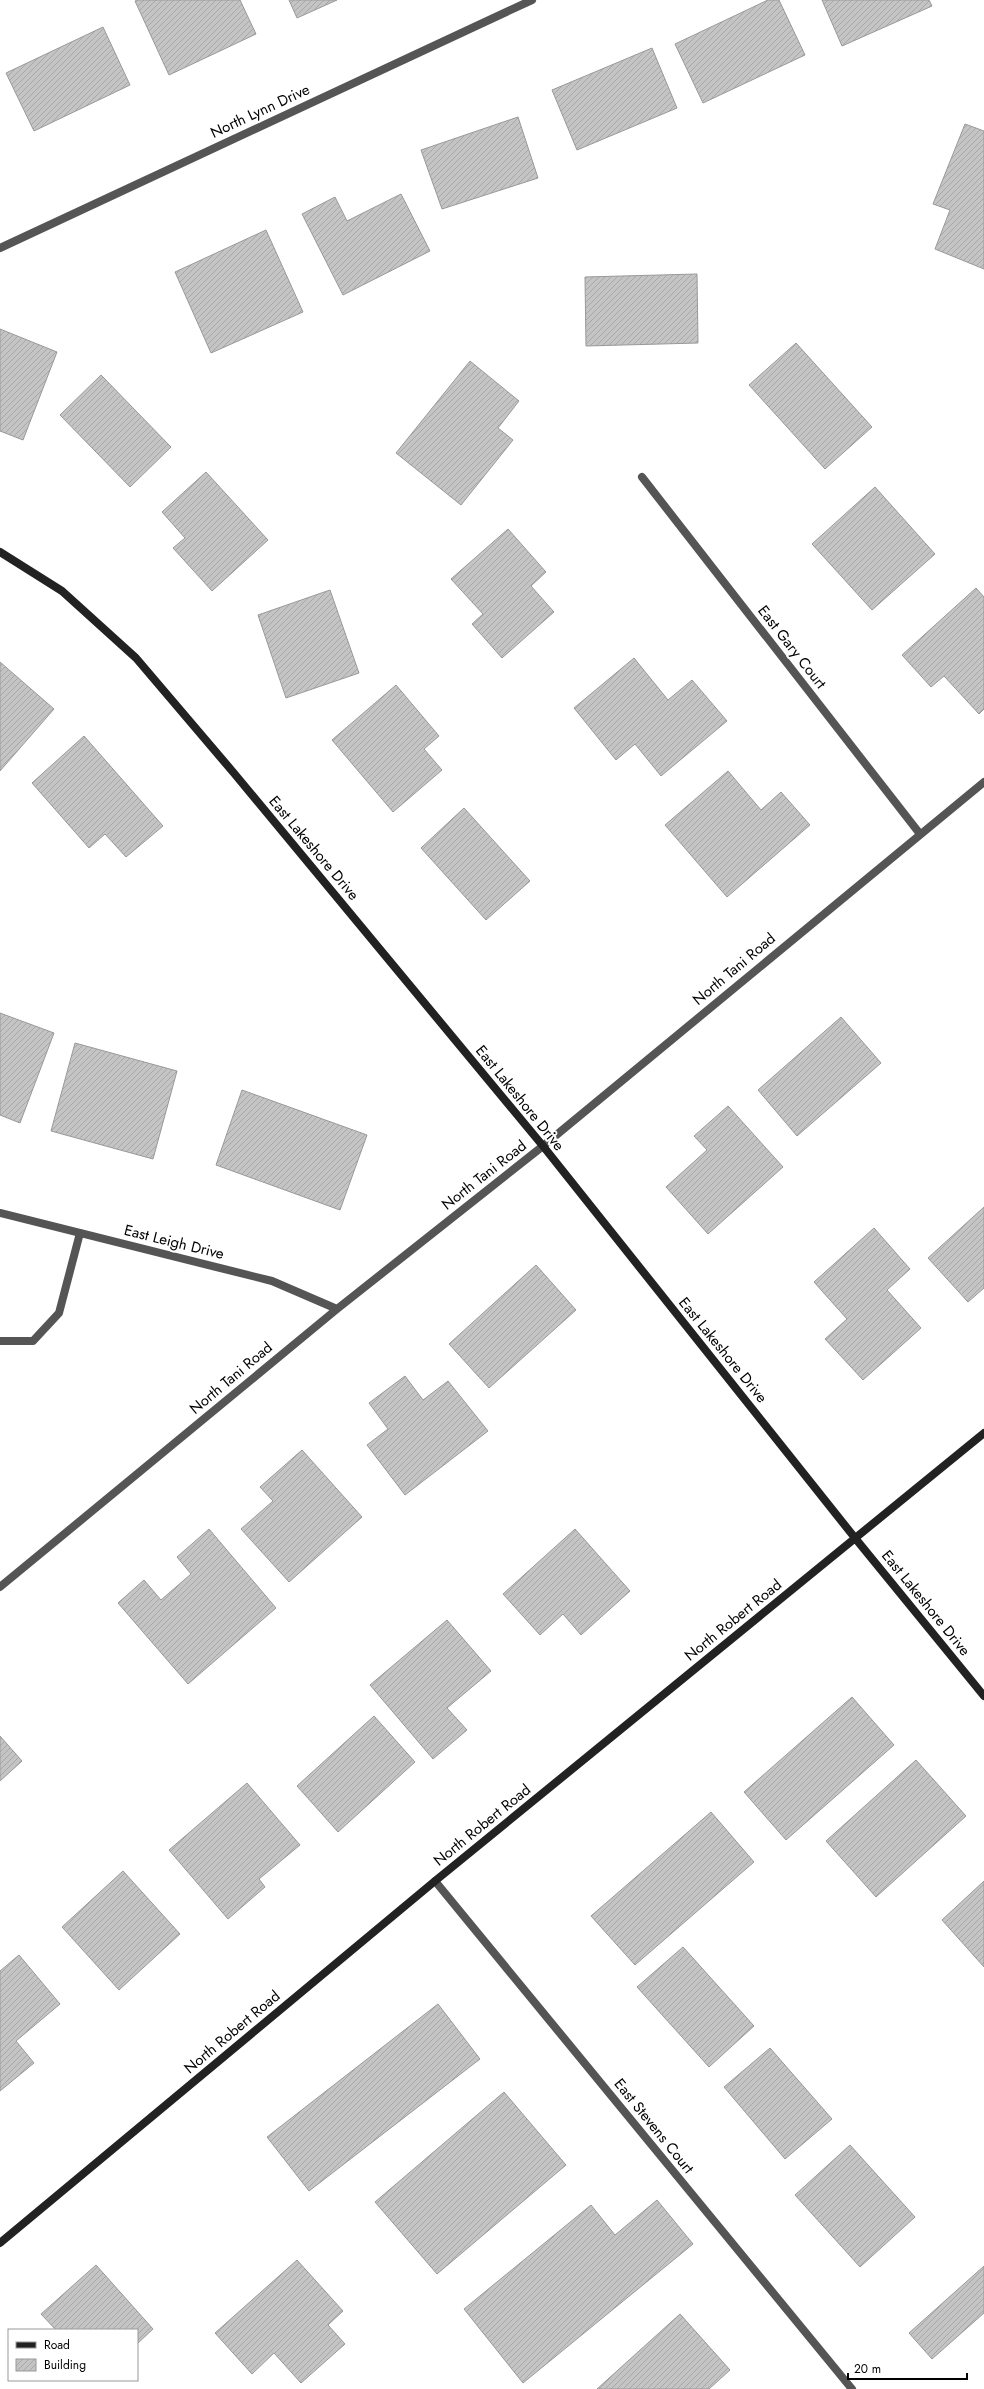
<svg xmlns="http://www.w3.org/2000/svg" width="984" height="2389" font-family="Jost,sans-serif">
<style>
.building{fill:url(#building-hatch);stroke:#999}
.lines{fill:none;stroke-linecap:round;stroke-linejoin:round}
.service{stroke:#555;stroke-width:8}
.minor{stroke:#555;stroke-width:8}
.secondary{stroke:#222;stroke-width:8}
.labels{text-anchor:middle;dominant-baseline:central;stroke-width:4;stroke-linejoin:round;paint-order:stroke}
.street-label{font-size:15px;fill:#000;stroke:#fff}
</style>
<defs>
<pattern id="building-hatch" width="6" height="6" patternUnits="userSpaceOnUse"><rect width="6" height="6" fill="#c4c4c4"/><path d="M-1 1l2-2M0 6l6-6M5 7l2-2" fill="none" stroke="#a7a7a7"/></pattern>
</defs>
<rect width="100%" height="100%" fill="#fff"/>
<!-- building -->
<path class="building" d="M137,0H240L256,34L169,75L135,1Z
M289,0H337L297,18Z
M768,0H779L805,55L703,103L675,44Z
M822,0H929L932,6L842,46Z
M103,27L130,85L34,131L6,73Z
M652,48L677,108L577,150L552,90Z
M518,117L538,178L442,209L421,150Z
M965,124L984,131V269L935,249L950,210L933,204Z
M401,194L430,251L343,295L302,214L335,197L347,221Z
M266,230L303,312L211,353L175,272Z
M697,274L698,343L586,346L585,277Z
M0,329L57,352L23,440L0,431Z
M796,343L872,427L825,469L749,385Z
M470,361L519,401L498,428L513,440L461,505L396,453Z
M101,375L171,447L130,487L60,415Z
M206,472L268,540L212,591L173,548L185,538L162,512Z
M875,487L935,554L872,610L812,544Z
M508,529L546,572L531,586L554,612L502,658L472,624L483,614L451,579Z
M976,588L984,597V709L979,714L944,676L931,687L902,655Z
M330,590L359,673L286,698L258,615Z
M634,658L668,700L692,680L727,721L661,776L635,744L616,760L574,708Z
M0,662L54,709L0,771Z
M396,685L439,736L424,749L442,770L393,812L332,740Z
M84,736L163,826L126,857L105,834L89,848L32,783Z
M728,771L761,810L781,792L810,825L727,897L665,825Z
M464,808L530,881L486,920L421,848Z
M0,1013L54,1033L20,1123L0,1115Z
M841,1017L881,1063L797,1136L758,1090Z
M75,1043L177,1071L153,1159L51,1131Z
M242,1090L367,1135L340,1210L216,1165Z
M728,1106L783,1167L708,1234L666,1187L707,1150L694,1136Z
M984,1207V1288L968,1302L928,1258Z
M874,1228L910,1269L887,1290L921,1328L863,1380L825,1339L847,1319L814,1282Z
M536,1265L576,1310L489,1388L449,1344Z
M405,1376L423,1400L448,1381L488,1431L405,1495L367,1445L388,1429L369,1403Z
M302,1450L362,1517L289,1582L241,1529L273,1501L260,1487Z
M209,1529L276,1608L188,1684L118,1603L144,1580L161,1600L191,1574L177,1557Z
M575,1529L630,1591L581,1635L563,1614L540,1635L503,1594Z
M447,1620L491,1671L447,1708L467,1730L433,1759L370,1685Z
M852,1697L894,1745L786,1840L744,1792Z
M374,1716L415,1762L338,1832L297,1786Z
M0,1736L22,1761L0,1781Z
M916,1760L966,1816L876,1897L826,1841Z
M247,1783L300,1845L259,1879L265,1887L228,1919L169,1850Z
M711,1812L754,1862L635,1965L591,1916Z
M123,1871L180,1934L119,1990L62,1927Z
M984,1881V1967L942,1920Z
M683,1947L754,2026L709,2067L637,1987Z
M19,1955L60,2004L16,2041L34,2063L0,2091V1971Z
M438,2004L480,2059L309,2191L267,2137Z
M770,2048L832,2119L785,2159L724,2087Z
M504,2092L566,2165L437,2274L375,2202Z
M850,2145L915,2217L860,2267L795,2195Z
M657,2200L693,2244L523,2383L464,2309L591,2205L615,2235Z
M297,2260L343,2311L328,2325L345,2344L301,2383L274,2353L252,2374L215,2333Z
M96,2265L153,2329L137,2344V2330H56L41,2314Z
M984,2266V2313L932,2359L909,2333Z
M680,2314L730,2370L709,2389H597Z"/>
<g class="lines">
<!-- service -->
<path class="service" d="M0,1341H33L59,1313L80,1233"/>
<!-- minor -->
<path class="minor" d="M0,248L532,0
M642,477L920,834
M0,1213L272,1281L337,1309
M0,1587L337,1309L543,1146L984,782
M435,1881L852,2389"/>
<!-- secondary -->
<path class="secondary" d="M0,552L62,591L136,658L233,772L543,1146L855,1538L984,1696
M0,2243L435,1881L984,1433"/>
</g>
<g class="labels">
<!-- street labels -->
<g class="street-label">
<text transform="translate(260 111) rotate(-25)">North Lynn Drive</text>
<text transform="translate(792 647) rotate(52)">East Gary Court</text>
<text transform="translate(314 848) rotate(50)">East Lakeshore Drive</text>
<text transform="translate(734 969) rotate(-40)">North Tani Road</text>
<text transform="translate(520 1098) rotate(51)">East Lakeshore Drive</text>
<text transform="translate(484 1175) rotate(-38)">North Tani Road</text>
<text transform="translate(174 1242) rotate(14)">East Leigh Drive</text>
<text transform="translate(723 1350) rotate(51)">East Lakeshore Drive</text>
<text transform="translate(231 1378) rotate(-40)">North Tani Road</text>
<text transform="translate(926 1603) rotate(51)">East Lakeshore Drive</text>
<text transform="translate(733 1620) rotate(-39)">North Robert Road</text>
<text transform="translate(482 1825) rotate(-39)">North Robert Road</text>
<text transform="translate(232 2032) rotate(-40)">North Robert Road</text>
<text transform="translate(654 2126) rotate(51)">East Stevens Court</text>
</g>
</g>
<!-- legend -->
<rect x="8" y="2329" width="130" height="52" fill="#ffffff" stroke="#999999"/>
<rect x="16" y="2342" width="20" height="6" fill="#222222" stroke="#999999"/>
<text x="44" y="2349" font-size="12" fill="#000000">Road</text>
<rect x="16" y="2359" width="20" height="12" fill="url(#building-hatch)" stroke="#999999"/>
<text x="44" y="2369" font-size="12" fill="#000000">Building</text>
<!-- scale -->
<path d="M848 2373v6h119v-6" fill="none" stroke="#000000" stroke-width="2"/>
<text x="854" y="2373" font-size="12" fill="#000000" stroke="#ffffff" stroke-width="3" paint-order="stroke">20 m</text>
</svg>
